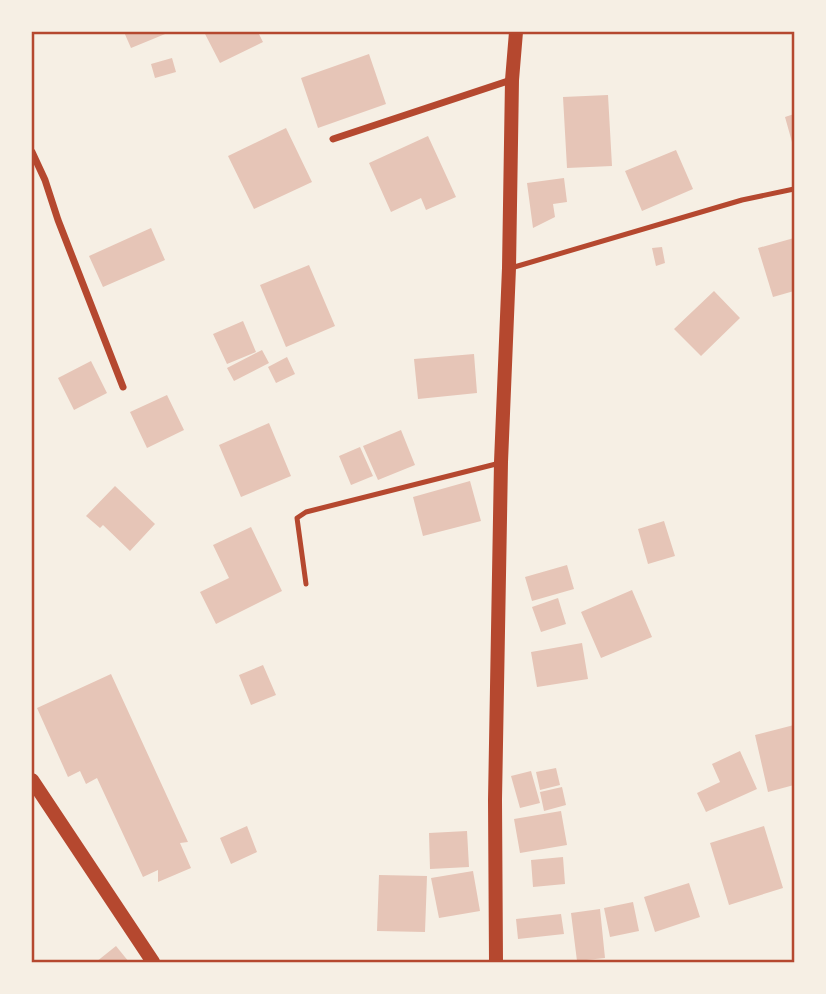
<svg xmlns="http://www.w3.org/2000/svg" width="826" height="994" font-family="Figtree,sans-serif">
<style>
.building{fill:#e6c5b7}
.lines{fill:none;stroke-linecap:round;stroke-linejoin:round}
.service{stroke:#b5482f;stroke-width:5}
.minor{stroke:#b5482f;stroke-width:7}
.secondary{stroke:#b5482f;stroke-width:14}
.neatline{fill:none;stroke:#b5482f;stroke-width:2.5}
</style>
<rect width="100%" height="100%" fill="#f6efe4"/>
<!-- building -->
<path class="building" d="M124,32H170L131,48Z
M204,32H258L263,42L220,63Z
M369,54L386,104L318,128L301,78Z
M172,58L176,72L155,78L151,64Z
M608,95L612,166L567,168L563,97Z
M794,114V141L792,142L785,117Z
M286,128L312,182L254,209L228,156Z
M428,136L456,197L426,210L421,198L391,212L369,163Z
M676,150L693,189L642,211L625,171Z
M564,178L567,202L553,204L555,217L533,228L527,183Z
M151,228L165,260L103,287L89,256Z
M794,238V291L773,297L758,248Z
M662,247L665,263L656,266L652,248Z
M309,265L335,326L286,347L260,285Z
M714,291L740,318L701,356L674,329Z
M243,321L256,352L227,364L213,334Z
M262,350L269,363L234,381L227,368Z
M474,354L477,393L418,399L414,359Z
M287,357L295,374L276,383L268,367Z
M91,361L107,393L74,410L58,378Z
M167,395L184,430L147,448L130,412Z
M269,423L291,476L241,497L219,445Z
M401,430L415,465L378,480L363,446Z
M360,447L373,476L351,485L339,456Z
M470,481L481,521L423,536L413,497Z
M115,486L155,524L130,551L103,525L100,528L86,516Z
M664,521L675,556L648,564L638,529Z
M251,527L282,591L216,624L200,592L229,578L213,545Z
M567,565L574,589L532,601L525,577Z
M632,590L652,637L601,658L581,612Z
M558,598L566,624L541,632L532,607Z
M582,643L588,679L537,687L531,652Z
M263,665L276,695L251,705L239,675Z
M111,674L188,842L180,843L191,868L158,882V870L143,877L97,778L86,784L80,771L68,777L37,708Z
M794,725V785L768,792L755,735Z
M740,751L757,789L706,812L697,793L720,782L712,764Z
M556,768L560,785L540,790L536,772Z
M531,771L540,803L520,808L511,776Z
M562,787L566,805L544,811L540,792Z
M561,811L567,845L520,853L514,819Z
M247,826L257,852L231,864L220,838Z
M764,826L783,888L729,905L710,843Z
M467,831L469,867L430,869L429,833Z
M563,857L565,884L533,887L531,860Z
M473,871L480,911L439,918L431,878Z
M379,875L427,876L425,932L377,931Z
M689,883L700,917L655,932L644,897Z
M633,902L639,931L610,937L604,908Z
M600,909L605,958L577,961L571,913Z
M561,914L564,934L518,939L516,919Z
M116,946L129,962H96Z"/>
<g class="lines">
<!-- service -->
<path class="service" d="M511,268L742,200L794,189
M306,584L297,518L306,512L500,463"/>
<!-- minor -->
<path class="minor" d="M333,139L511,80
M32,152L45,180L58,220L123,387"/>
<!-- secondary -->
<path class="secondary" d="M32,780L153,962
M496,962L495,800L501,462L509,268L512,80L516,32"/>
</g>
<!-- border -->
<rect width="826" height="994" fill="none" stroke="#f6efe4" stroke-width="66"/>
<rect x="33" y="33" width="760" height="928" class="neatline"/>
</svg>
